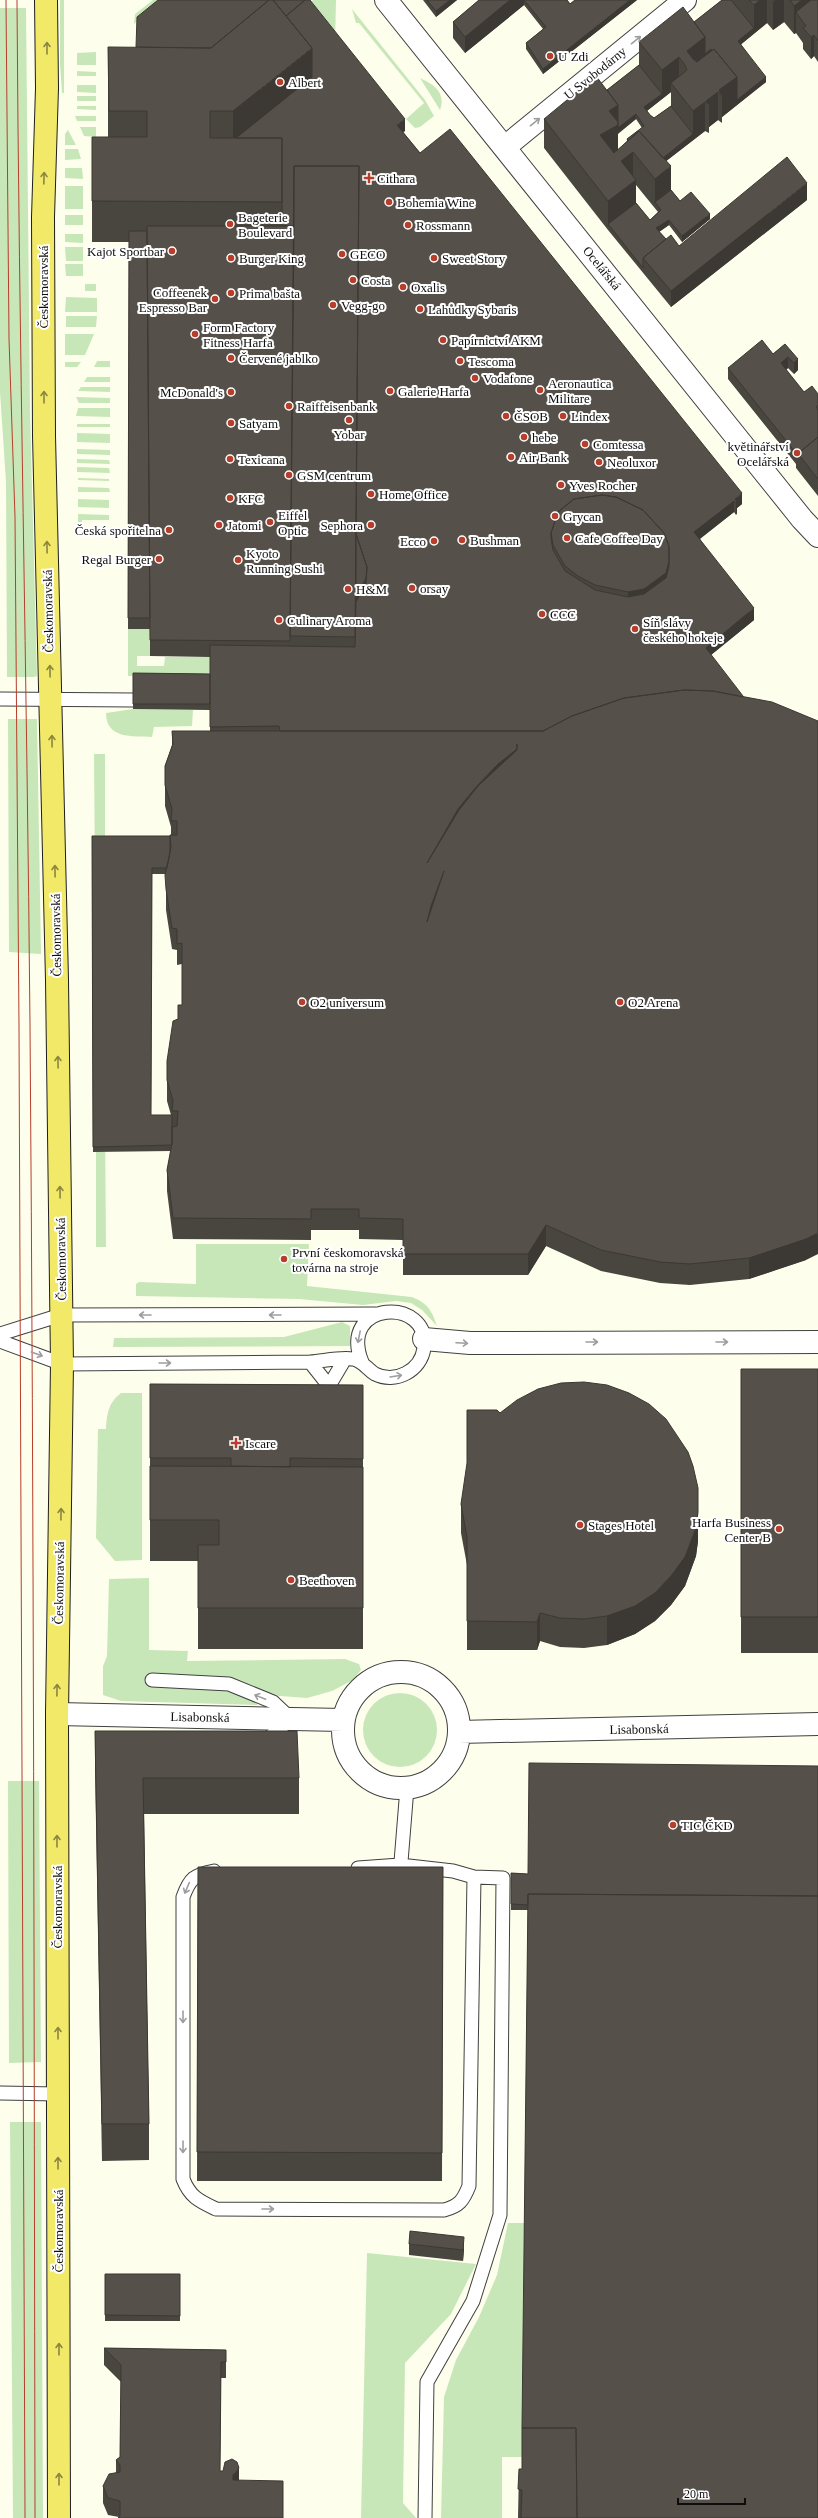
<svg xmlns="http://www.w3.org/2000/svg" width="818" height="2518" font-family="Georgia,serif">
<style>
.grass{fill:#c8e7b8}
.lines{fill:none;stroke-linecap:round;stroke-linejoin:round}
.lane-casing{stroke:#404040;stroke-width:15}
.street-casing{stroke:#404040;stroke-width:24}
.primary-casing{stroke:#1e1e1e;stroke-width:24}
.lane{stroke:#fff;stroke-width:13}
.street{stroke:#fff;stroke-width:22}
.primary{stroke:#f2e969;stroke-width:22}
.tram{stroke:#b63e2b;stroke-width:1}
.wall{fill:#49453f;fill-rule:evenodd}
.shaded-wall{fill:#3c3833}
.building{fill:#555049;stroke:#3c3833;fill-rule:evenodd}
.oneway{stroke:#9e9e9e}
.oneway2{stroke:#8b8640}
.poi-dot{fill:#b63e2b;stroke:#fff;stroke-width:1.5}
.labels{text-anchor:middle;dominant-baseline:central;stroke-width:4;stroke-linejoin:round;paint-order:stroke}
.poi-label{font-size:13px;fill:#0d0d0d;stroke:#fff;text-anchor:start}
.street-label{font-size:13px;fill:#0d0d0d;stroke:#fff}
</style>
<rect width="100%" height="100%" fill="#fefeed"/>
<!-- grass -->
<path class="grass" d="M60,0H64V93H62L60,64Z
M153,0H165L134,24L135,14Z
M313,0H336L335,43L305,6Z
M0,8H26L30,411L37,676L34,677H7L6,482L0,392Z
M352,9L425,100L434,116L420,127L415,128L406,119L424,103L359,23H356Z
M96,52V65H77V53Z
M77,71L96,72V76H77Z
M420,78C435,85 446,93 440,110Z
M77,85H96V93L77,92Z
M77,96H96V101H77Z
M77,106H96V110L77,109Z
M75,116H96V121H77Z
M80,127H96V137L84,136Z
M68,130L76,145H65V134Z
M65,149H78L81,159L65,160Z
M65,168H82L83,179L65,178Z
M65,186H83V209H65Z
M65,215H83V225H65Z
M65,234H83V243L65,242Z
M65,247H83V261H66Z
M65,264H83V276H66Z
M85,284H96V291H85Z
M66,297L97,298V312H65Z
M66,316H97L96,327H66Z
M65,334H94L85,355H65Z
M97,361H110V367H94Z
M65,362H81L77,367H65Z
M87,377H110V382H84Z
M81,387H110V392L78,391Z
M76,397L110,398V403H79Z
M78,408H110V417L76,416Z
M77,424H110V427H77Z
M77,433L110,434V443L77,442Z
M77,449L110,450V455L77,454Z
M77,459L109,460L110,464L77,463Z
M77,467L109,468L110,473L77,472Z
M78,478L109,479V481L78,480Z
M78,487L109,488L110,492H78Z
M78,499L109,500V508L78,507Z
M78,514L109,515V520H82V529H78Z
M128,629H150V656H137V666H164L165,657H210V679H148V676H128Z
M133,709L193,710L192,726L154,727L152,737C132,736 106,739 106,713Z
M8,719H37L41,954L9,952Z
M94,754H105V878H95Z
M96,1124H105L106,1247H96Z
M196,1244H309L307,1286L412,1297C427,1303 432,1310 437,1326L422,1310L411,1303L396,1301L363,1305L299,1299L136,1296V1284L139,1282L196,1284Z
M342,1322L350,1326V1346L113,1347L114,1338L284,1337Z
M121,1393H142V1560L115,1561L96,1538L98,1429H106C107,1414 108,1403 121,1393Z
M149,1578V1650L188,1651L187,1661L345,1659L359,1664L361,1670L353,1680L332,1691L307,1698L280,1696L256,1705L121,1701L103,1695V1666L107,1656L109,1579Z
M363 1730a37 37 0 1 1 74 0a37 37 0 1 1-74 0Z
M8,1781H39L41,2062L9,2063Z
M10,2122H41L43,2518H13Z
M508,2223H524L522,2457H502V2518H441L444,2397L456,2360L479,2317L497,2275Z
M367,2253L476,2264L451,2314L405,2363L403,2503L416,2518H361Z"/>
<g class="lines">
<defs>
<path id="lane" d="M0,699L133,700
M0,1334L61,1315L375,1314
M0,1341L62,1364L310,1362C324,1361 340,1357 353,1359C363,1361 367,1369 375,1374C395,1384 421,1371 424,1348C431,1296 337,1300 362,1362
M310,1362L329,1386
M329,1402V1386L345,1359
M152,1680L229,1684L273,1702L291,1719L264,1742
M358,1868L400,1865L453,1871L474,1877L503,1878L500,2215L473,2301L427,2382L425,2518
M214,1871C194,1875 190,1878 183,1897V2179C190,2197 199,2201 216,2209L444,2210C459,2206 463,2201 469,2186L474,1877
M400,1874L407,1788
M0,2093L58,2094"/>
<path id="street" d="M386,0L802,519L818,536
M505,147L685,0
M424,1339L470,1343L818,1342
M343 1730a58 58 0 1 1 116 0a58 58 0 1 1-116 0Z
M57,1714L343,1720
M459,1732L818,1724"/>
<path id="primary" d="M46,0L47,88L43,217L44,436L57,980L62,1364L57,1714L59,2518"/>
</defs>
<!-- lane casing -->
<use href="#lane" class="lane-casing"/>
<!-- street casing -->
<use href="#street" class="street-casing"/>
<!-- primary casing -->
<use href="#primary" class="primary-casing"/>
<!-- lane -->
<use href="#lane" class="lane"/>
<!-- street -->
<use href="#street" class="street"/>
<!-- primary -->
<use href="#primary" class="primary"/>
<!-- tram -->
<path class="tram" d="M6,0L9,339L15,517L19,1026L25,2518
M17,0C19,342 27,683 30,1025C34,1523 34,2020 35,2518"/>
</g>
<!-- wall -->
<path class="wall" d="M423,0H457L436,17Z
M479,0H567L570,4L575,0H637L543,74L526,49V43L543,29L524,5L465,53L453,38V22Z
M722,0H818V62L814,56L811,59L803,49V43L796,33L794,34L784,22L773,30L767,23L741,44L766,82L722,117V123L718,120L709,127V133L705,131L666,161L671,190L680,201L710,219L682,242L669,225L659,232L666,239L679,246L807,200L671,307L608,230L544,148V119L607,90L639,65V42L694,22ZM671,92V106L654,118L650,115L647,111ZM636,119L642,128L627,139V141L618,150V134ZM636,185L658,212L650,220L636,203Z
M108,47L405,131L403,132L420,153L742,504L737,508V513L736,515L734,512L700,539L754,620L711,655L806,1260L749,1279L690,1285L660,1283L601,1271L546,1246L528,1275H403V1240L359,1239V1230H311V1240L173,1239L167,1191V1170L171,1151L93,1152L92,836H170L171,835V827L165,806V766L172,745V731H210V657L150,656V629H128L129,242H92V137H108ZM152,874H166V910L172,949L177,950V965L182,964V1005L167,1061V1101L171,1115H151Z
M785,344L798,370L794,374L788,368L786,370L804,392L818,394V496L796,468V464L728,379V368L773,354Z
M133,673L210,674V710L133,709Z
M741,1369H818V1653H741Z
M150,1384L363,1385V1649H198V1561H150Z
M500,1413L698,1541L696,1556L685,1586L671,1605L655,1621L635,1634L607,1645L584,1648L560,1647L540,1641L537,1650H467V1565L461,1533V1504Z
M95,1731L299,1778V1814H144L149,2124V2160L102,2161L95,1767Z
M198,1867H443L442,2181H197Z
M511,1873L528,1874L577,2518H518L519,2469H522L528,1910H511Z
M409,2244L464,2249L463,2261L409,2255Z
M105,2274H180V2321H105Z
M104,2348L226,2350V2378H221L220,2471H223L239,2468L119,2517L108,2515L103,2503V2486L116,2473V2460L120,2457L121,2382L104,2365Z"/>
<!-- shaded-wall -->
<path class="shaded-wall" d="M450,0H457L436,17V11Z
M510,0H524V5L465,53V37Z
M630,0H637L543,74V69Z
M760,0H767V23L738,47V41L754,28V5Z
M775,0H784V22L773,30V2Z
M802,0H818L796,12V33L794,34V6Z
M814,35V56L811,59V37Z
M705,37L711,49V55L687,80V51Z
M312,48V88L233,152V111Z
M679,57V86L671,83V92L644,113V107L662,94V70Z
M737,77H766V82L722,117V95L719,90Z
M718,92V120L709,127V104L706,101Z
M705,102V131L665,162L663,158L693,134V111Z
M618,105V154L600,164V135L609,111Z
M636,114V119L618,133V128Z
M405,119V131L397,136V125Z
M633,152V181L621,161Z
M359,166L366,595L356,614Z
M671,166V195L655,202V208V179Z
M636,180V208L608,224V230V201Z
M807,183V200L671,307V291Z
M710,214V219L682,242V236Z
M669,220V225L656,234V228Z
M788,357V368L781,374V363Z
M798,359V370L794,374V363Z
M742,493V504L737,508V513L736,515V503L735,499Z
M734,501V512L694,543V532Z
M669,561V577L628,609V592Z
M754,608V620L706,659V648Z
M517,744V765L427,863L458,809L477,786Z
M444,871L427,922L431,906Z
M546,1225V1246L528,1275V1254Z
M818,1233V1254L806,1260L749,1279V1258Z
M698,1512V1541L696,1556L685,1586L671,1605L655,1621L635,1634L607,1645V1616Z
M540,1613V1641L537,1650V1622Z
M464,2237V2249L463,2261V2250Z
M239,2468V2484L233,2491V2475Z"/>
<!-- building -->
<path class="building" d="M158,0H269L211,48L136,47L137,17Z
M269,0H273L312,48L233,111H210V138H282V202L92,201V137H147V111H109L108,47L211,48Z
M273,0H305L286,16Z
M305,0H310L405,119L397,125L420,153L450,129L742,493L735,499L737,502L736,503L734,501L694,532L754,608L706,648L743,696V697L713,691L684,690L624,698L572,716L543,731H280L279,726L210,727V645L355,647L356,602L366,584L367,567L356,534L359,166H294V226H282V138H236L312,77V48L286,16ZM602,495L616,497L643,510L664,533L669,546V566L666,578L644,594L628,597L595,590L565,571L553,550L551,538V533L558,512L574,499Z
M427,0H450L436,11Z
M479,0H510L465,37L453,22Z
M524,0H567L570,4L575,0H630L543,69L526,43L546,27Z
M722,0H731L754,28L738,41L766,77L737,100V77L714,49L712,51L711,49L705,54V37L694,22Z
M749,0H760L754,5Z
M790,0H802L794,6Z
M811,0H818V41L814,35L811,37L803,28L806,26L796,12Z
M683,7L705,37L687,51L693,59L697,62L714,49L737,77L719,90L722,95L718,92L706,101L709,104L705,102L693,111L671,83L687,70L685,65L679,57L662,70L639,42Z
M639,65L662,94L644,107L650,115L654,118L671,106L693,134L663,158L639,131L628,141L627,139L644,126L636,114L618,128V105L607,90Z
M596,76L618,105L609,111L618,122V125L600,135L614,153L639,131L671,166L655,179L633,152L621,161L636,180L608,201L544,119Z
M787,157L807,183L671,291L643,258L671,235L679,246Z
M294,166H359L355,637L290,636Z
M671,190L680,201L691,192L710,214L682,236L669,220L656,228L666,239L643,258V268L608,224L636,203L650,220L661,210L655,202Z
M147,226H294L290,641L150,640Z
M129,231H147L150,618H128Z
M762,340L773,354L785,344L798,359L794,363L788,357L781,363L804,392L812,386L818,394V405L816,407L818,410V437L800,452L796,451V453L728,368Z
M818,437V479L796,451L800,452Z
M602,495L616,497L643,510L664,533L669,546V561L666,573L644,589L628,592L595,585L578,576L565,566L553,545L551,533L558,512L574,499Z
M356,534L367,567L366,578L356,597Z
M133,673L210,674V704H133Z
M684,690L713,691L772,702L818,721V1233L806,1239L749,1258L690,1264L660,1262L601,1250L546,1225L528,1254H403V1219L359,1218V1209H311V1219L173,1218L167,1170L172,1143V1127L177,1126L178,1111H172L173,1101L167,1080V1061L173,1021L178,1019V1005H182V943L177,944V929L172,928L166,889L165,875L171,847L170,835H177V821H171L172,809L165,785V766L173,744L172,731H543L572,716L624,698ZM517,744V750L478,786L459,810L427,863L458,809L477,786L498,764L517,749ZM444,871L427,922L431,906Z
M92,836H170V853L167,868H152L151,1115H172V1127H173H172V1145L93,1147Z
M741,1369H818V1617H741Z
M584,1382L607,1385L629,1393L649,1404L666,1419L688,1452L693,1466L698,1488V1512L696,1528L685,1557L671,1576L655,1593L635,1606L607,1616L584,1619L560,1618L540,1613L537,1622L467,1621V1537L461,1504L467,1463V1410H497L500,1413L517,1400L538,1389L561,1383Z
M150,1384L363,1385V1459L290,1458V1467L231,1466V1458H150Z
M150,1466L363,1467V1608H198V1545H219V1520H150Z
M95,1731H297L299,1778H143L149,2124H102Z
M529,1763L818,1766V1896L528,1894V1905L511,1904V1873L528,1874Z
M198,1867H443L442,2153L197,2152Z
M528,1894L818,1896V2518H577L576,2428H522Z
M410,2231L464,2237L463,2250L409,2244Z
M105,2274H180V2316L105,2315Z
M104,2348L226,2350V2362H221L220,2471H223L225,2462L232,2459L237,2462L239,2468L233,2475V2480L283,2481V2518H118L120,2516V2501L108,2498L103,2486L109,2474L120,2472V2465L116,2460L120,2457L121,2365Z
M522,2428H576L577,2518H521L522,2490L518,2489L519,2469H522Z"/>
<!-- one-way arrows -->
<defs><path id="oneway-shaft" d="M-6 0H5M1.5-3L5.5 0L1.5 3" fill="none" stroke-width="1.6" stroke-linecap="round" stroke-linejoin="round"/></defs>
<g class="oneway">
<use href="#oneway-shaft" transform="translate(636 40) rotate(-39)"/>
<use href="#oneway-shaft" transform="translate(535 122) rotate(-39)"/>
<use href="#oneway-shaft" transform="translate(145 1315) rotate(-180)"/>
<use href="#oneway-shaft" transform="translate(275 1315) rotate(-180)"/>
<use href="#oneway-shaft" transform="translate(359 1337) rotate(101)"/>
<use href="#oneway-shaft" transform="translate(592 1342)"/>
<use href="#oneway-shaft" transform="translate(722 1342)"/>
<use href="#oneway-shaft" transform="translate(462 1343) rotate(3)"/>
<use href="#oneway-shaft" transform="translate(37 1354) rotate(20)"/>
<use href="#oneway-shaft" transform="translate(165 1363)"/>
<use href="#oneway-shaft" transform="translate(396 1376) rotate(-9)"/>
<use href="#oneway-shaft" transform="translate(260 1697) rotate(-158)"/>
<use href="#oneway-shaft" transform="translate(187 1888) rotate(113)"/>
<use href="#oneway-shaft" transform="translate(183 2017) rotate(90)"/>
<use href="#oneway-shaft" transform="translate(183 2147) rotate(90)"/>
<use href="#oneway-shaft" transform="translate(268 2209)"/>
</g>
<g class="oneway2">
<use href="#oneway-shaft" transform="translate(47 48) rotate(-90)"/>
<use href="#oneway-shaft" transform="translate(44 178) rotate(-88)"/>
<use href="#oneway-shaft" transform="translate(44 397) rotate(-90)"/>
<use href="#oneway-shaft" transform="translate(47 547) rotate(-91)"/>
<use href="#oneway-shaft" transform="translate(50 671) rotate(-91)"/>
<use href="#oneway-shaft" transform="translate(52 741) rotate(-91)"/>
<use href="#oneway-shaft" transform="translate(55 871) rotate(-91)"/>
<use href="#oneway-shaft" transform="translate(58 1062) rotate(-91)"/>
<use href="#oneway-shaft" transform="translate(60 1192) rotate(-91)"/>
<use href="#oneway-shaft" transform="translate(61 1514) rotate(-89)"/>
<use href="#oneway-shaft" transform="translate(57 1690) rotate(-89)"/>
<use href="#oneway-shaft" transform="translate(57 1841) rotate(-90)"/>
<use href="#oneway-shaft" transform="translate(58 2033) rotate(-90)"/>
<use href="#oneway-shaft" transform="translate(58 2163) rotate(-90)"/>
<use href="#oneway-shaft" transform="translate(59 2349) rotate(-90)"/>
<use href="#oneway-shaft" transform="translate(59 2479) rotate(-90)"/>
</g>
<!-- markers -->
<g class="poi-dot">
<circle cx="550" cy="56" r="4"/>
<circle cx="280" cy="82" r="4"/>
<path d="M367 172h4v4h4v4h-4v4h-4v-4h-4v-4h4z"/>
<circle cx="389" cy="202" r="4"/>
<circle cx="230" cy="224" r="4"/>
<circle cx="408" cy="225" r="4"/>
<circle cx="172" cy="251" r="4"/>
<circle cx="342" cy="254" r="4"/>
<circle cx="231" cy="258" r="4"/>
<circle cx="434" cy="258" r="4"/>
<circle cx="353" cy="280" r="4"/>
<circle cx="403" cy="287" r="4"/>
<circle cx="231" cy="293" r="4"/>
<circle cx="215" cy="299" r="4"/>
<circle cx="333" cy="305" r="4"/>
<circle cx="420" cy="309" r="4"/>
<circle cx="195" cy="334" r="4"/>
<circle cx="443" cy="340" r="4"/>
<circle cx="231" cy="358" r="4"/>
<circle cx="460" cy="361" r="4"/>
<circle cx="475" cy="378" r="4"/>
<circle cx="540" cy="390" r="4"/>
<circle cx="390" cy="391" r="4"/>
<circle cx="231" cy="392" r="4"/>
<circle cx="289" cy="406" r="4"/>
<circle cx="506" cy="416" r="4"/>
<circle cx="563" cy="416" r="4"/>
<circle cx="349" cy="420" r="4"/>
<circle cx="231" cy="423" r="4"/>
<circle cx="524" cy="437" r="4"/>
<circle cx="585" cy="444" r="4"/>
<circle cx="797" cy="453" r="4"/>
<circle cx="511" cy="457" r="4"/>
<circle cx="230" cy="459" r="4"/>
<circle cx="599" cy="462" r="4"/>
<circle cx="289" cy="475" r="4"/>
<circle cx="561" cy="485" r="4"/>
<circle cx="371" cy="494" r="4"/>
<circle cx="230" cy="498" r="4"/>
<circle cx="555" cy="516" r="4"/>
<circle cx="270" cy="522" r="4"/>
<circle cx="219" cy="525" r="4"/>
<circle cx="371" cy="525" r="4"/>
<circle cx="169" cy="530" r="4"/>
<circle cx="567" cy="538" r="4"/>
<circle cx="462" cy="540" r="4"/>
<circle cx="434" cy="541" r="4"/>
<circle cx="159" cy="559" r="4"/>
<circle cx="238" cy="560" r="4"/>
<circle cx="412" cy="588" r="4"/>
<circle cx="348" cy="589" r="4"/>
<circle cx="542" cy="614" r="4"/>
<circle cx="279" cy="620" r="4"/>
<circle cx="635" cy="629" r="4"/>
<circle cx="302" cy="1002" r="4"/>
<circle cx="620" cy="1002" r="4"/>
<circle cx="284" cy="1259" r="4"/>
<path d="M234 1437h4v4h4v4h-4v4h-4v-4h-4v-4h4z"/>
<circle cx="580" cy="1525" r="4"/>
<circle cx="779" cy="1529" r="4"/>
<circle cx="291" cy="1580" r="4"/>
<circle cx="673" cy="1825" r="4"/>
</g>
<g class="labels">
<!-- poi labels -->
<g class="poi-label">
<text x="558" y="56">U Zdi</text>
<text x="288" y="82">Albert</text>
<text x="377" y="178">Cithara</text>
<text x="397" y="202">Bohemia Wine</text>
<text x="238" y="217">Bageterie<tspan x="238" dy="15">Boulevard</tspan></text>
<text x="416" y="225">Rossmann</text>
<text x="164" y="251" text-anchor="end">Kajot Sportbar</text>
<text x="350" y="254">GECO</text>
<text x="239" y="258">Burger King</text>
<text x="442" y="258">Sweet Story</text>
<text x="361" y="280">Costa</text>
<text x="411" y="287">Oxalis</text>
<text x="207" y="292" text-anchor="end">Coffeenek<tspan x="207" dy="15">Espresso Bar</tspan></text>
<text x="239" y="293">Prima bašta</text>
<text x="341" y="305">Vegg-go</text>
<text x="428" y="309">Lahůdky Sybaris</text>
<text x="203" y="327">Form Factory<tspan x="203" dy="15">Fitness Harfa</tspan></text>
<text x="451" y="340">Papírnictví AKM</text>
<text x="239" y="358">Červené jablko</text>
<text x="468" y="361">Tescoma</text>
<text x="483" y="378">Vodafone</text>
<text x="548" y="383">Aeronautica<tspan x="548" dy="15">Militare</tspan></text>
<text x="398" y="391">Galerie Harfa</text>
<text x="223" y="392" text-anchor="end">McDonald's</text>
<text x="297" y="406">Raiffeisenbank</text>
<text x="514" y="416">ČSOB</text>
<text x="571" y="416">Lindex</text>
<text x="239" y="423">Satyam</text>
<text x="349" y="434" text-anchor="middle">Yobar</text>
<text x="532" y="437">hebe</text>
<text x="593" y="444">Comtessa</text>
<text x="789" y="446" text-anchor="end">květinářství<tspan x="789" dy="15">Ocelářská</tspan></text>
<text x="519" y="457">Air Bank</text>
<text x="238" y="459">Texicana</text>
<text x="607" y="462">Neoluxor</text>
<text x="297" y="475">GSM centrum</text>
<text x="569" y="485">Yves Rocher</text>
<text x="379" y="494">Home Office</text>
<text x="238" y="498">KFC</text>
<text x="278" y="515">Eiffel<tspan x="278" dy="15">Optic</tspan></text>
<text x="563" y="516">Grycan</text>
<text x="227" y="525">Jatomi</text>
<text x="363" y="525" text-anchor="end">Sephora</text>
<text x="161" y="530" text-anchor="end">Česká spořitelna</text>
<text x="575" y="538">Cafe Coffee Day</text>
<text x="470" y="540">Bushman</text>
<text x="426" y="541" text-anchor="end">Ecco</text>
<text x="246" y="553">Kyoto<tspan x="246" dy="15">Running Sushi</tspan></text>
<text x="151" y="559" text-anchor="end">Regal Burger</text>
<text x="420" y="588">orsay</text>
<text x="356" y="589">H&amp;M</text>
<text x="550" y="614">CCC</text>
<text x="287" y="620">Culinary Aroma</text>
<text x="643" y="622">Síň slávy<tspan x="643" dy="15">českého hokeje</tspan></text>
<text x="310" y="1002">O2 universum</text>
<text x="628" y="1002">O2 Arena</text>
<text x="292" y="1252">První českomoravská<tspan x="292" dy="15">továrna na stroje</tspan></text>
<text x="245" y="1443">Iscare</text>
<text x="771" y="1522" text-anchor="end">Harfa Business<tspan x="771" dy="15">Center B</tspan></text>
<text x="588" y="1525">Stages Hotel</text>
<text x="299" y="1580">Beethoven</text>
<text x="681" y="1825">TIC ČKD</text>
</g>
<!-- street labels -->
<g class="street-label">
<text transform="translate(595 73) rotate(-39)">U Svobodárny</text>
<text transform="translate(602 268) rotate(51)">Ocelářská</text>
<text transform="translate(43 287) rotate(-90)">Českomoravská</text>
<text transform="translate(48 611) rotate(-91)">Českomoravská</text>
<text transform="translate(56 935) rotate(-91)">Českomoravská</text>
<text transform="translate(61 1259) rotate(-91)">Českomoravská</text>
<text transform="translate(59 1583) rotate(-89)">Českomoravská</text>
<text transform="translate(200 1717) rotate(1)">Lisabonská</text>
<text transform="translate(639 1729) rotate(-1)">Lisabonská</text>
<text transform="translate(57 1907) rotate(-90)">Českomoravská</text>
<text transform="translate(58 2231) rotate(-90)">Českomoravská</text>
</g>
</g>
<!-- scale -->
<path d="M678 2498v6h67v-6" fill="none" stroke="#0d0d0d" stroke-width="2"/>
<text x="684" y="2498" font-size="12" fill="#0d0d0d" stroke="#ffffff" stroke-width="3" paint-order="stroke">20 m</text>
</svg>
